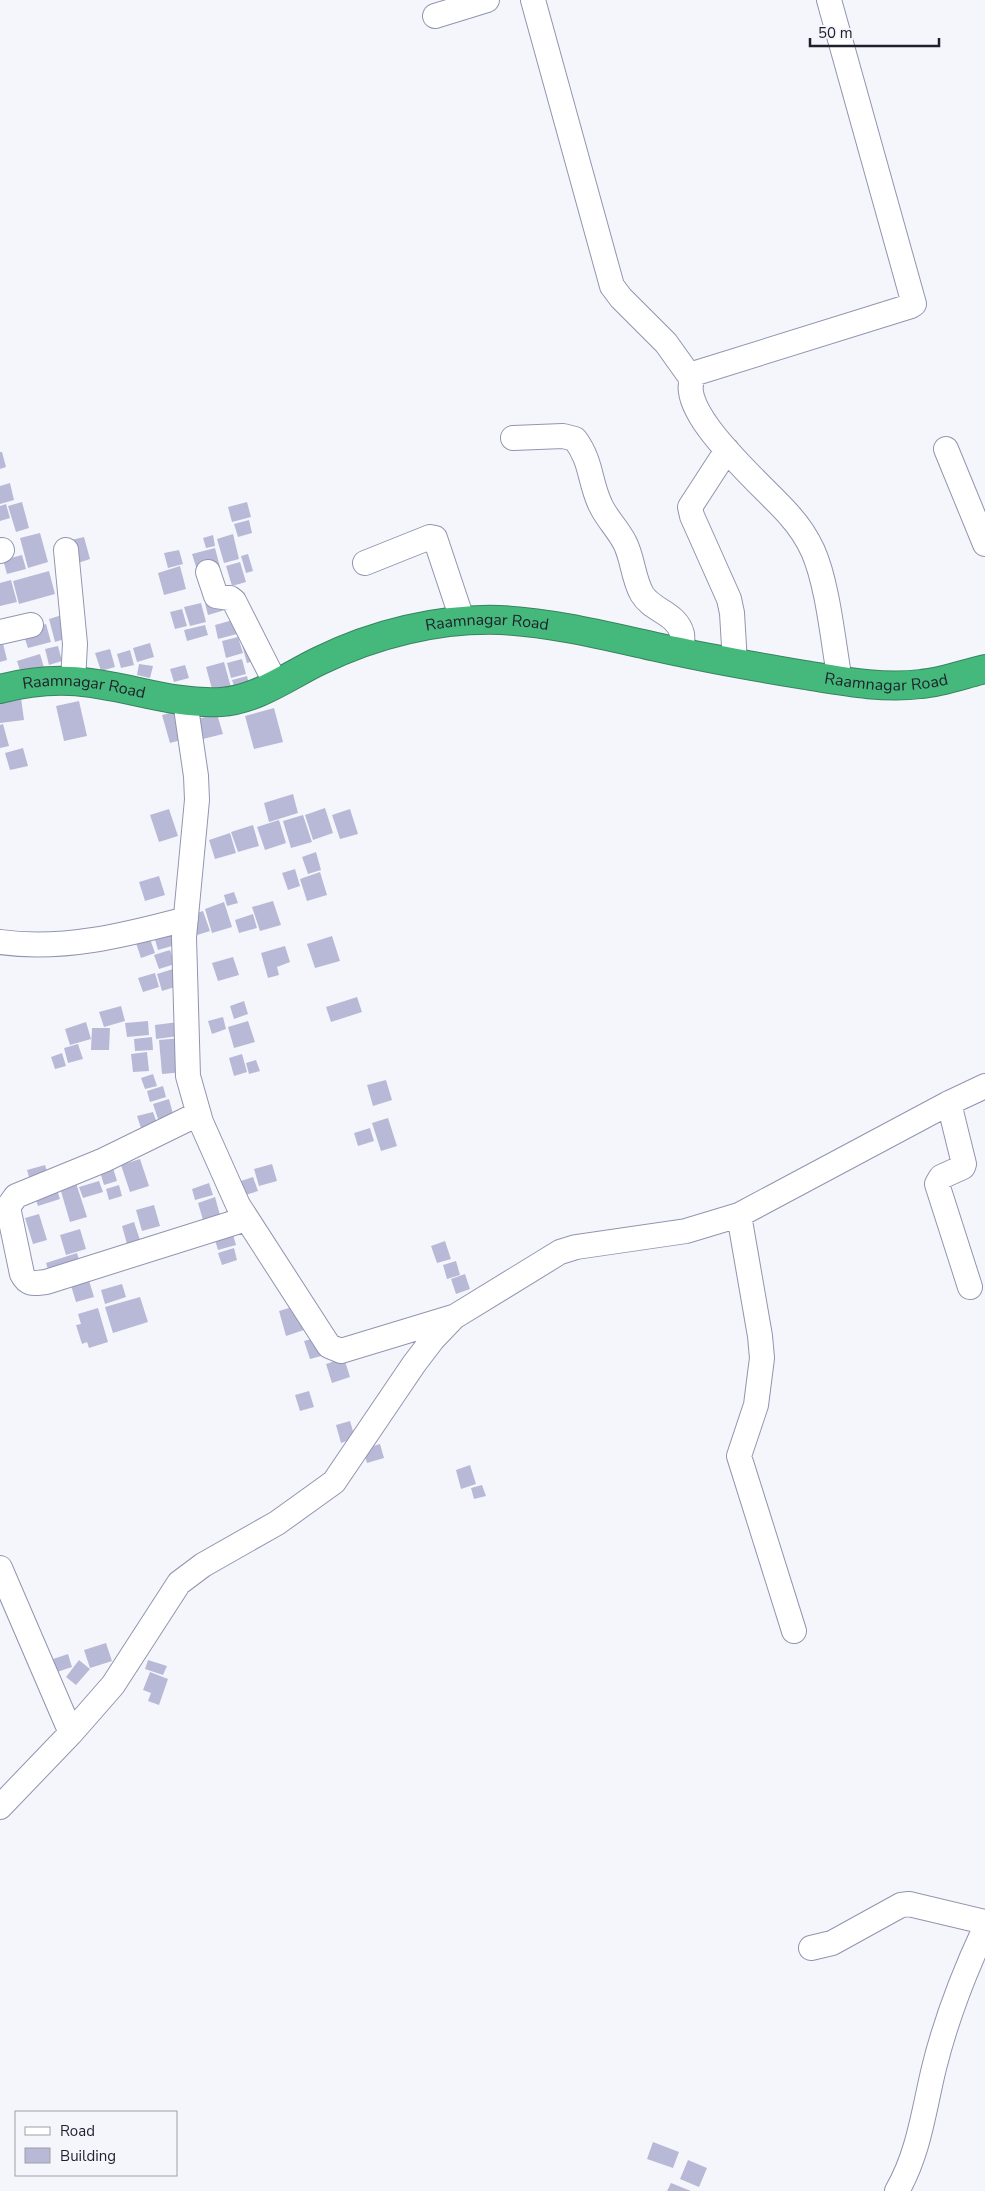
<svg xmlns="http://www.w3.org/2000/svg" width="985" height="2191" font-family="'Nunito Sans',sans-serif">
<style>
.building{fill:#b8b9d7}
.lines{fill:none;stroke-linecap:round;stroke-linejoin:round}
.minor-casing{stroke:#9294b0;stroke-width:26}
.highway-casing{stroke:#37835f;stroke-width:30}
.minor{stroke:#fff;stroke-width:24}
.highway{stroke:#44b97b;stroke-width:28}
.labels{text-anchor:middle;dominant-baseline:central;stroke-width:4.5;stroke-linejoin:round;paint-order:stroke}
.street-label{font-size:16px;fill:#1f202b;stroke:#f5f6fc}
</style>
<rect width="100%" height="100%" fill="#f5f6fc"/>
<!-- building -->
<path class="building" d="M0,452H2L6,467L0,469Z
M10,483L14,500L0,504V486Z
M22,502L29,528L16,532L8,506Z
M247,502L251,517L232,522L228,507Z
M6,504L10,518L0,521V506Z
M249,520L252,533L238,537L234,524Z
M40,533L48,562L28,568L20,538Z
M233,534L239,559L224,563L217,539Z
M213,535L215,546L206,548L203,538Z
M84,537L90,559L78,563L71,540Z
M215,548L220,567L198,573L192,554Z
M179,550L183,564L168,568L164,553Z
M248,554L253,571L246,573L241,556Z
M22,555L26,569L7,574L3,560Z
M240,562L246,582L232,586L226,566Z
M180,566L186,589L164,595L158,573Z
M49,571L55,594L19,604L13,581Z
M11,580L17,602L0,606V583Z
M221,598L225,610L208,615L205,603Z
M201,603L206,622L190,626L184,607Z
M182,609L187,626L175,629L170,612Z
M62,615L68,638L55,642L49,619Z
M233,620L237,634L218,639L215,625Z
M46,624L51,642L28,648L22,630Z
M205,625L208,635L187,641L184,630Z
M1,635L7,660L0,662V636Z
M238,637L243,653L226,658L222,641Z
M253,642L258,660L247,663L242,645Z
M150,643L154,657L137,662L133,648Z
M58,646L62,661L49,665L45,649Z
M110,649L115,667L101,671L95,653Z
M130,650L134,665L121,668L117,654Z
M40,654L45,671L22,677L17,661Z
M242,659L246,674L231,678L227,663Z
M224,662L232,691L214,696L206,667Z
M139,664L153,666L150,678L137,675Z
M185,665L189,678L174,682L170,669Z
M247,676L250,688L236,692L232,680Z
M21,698L24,720L0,723V701Z
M79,701L87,736L64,741L56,706Z
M274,708L283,742L254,749L245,716Z
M177,711L185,739L170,743L162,715Z
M217,714L223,734L195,741L190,721Z
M3,724L9,746L0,748V725Z
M23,748L28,766L10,770L5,753Z
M293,794L298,813L269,822L264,803Z
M325,808L333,833L313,840L305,815Z
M169,809L178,836L159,842L150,815Z
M350,809L358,834L340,839L332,815Z
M303,815L312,842L291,848L283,821Z
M279,820L286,843L265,850L257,827Z
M253,825L259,846L238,852L231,832Z
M230,833L236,853L215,859L209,840Z
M316,852L321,870L308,874L302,857Z
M295,869L300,886L288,890L282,873Z
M320,872L327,895L307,901L300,879Z
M159,876L165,895L145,901L139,882Z
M234,892L238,903L227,906L224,895Z
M273,901L281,925L260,931L252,907Z
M224,902L232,927L212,933L205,909Z
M203,911L210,931L194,936L187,916Z
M253,914L257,928L239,933L235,920Z
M174,929L179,944L158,950L154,936Z
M149,936L155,953L141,958L135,940Z
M332,936L340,961L315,968L307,944Z
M285,946L290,962L277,967L279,975L268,978L261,953Z
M170,950L175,964L159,969L154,955Z
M233,957L239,975L218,981L212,963Z
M173,969L178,986L162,991L157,974Z
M155,973L159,987L143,992L138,978Z
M357,997L362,1012L331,1022L326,1007Z
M244,1001L248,1014L234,1019L230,1006Z
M121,1006L125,1021L104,1027L99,1012Z
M223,1017L226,1029L212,1034L208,1021Z
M148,1021L149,1035L127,1037L125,1023Z
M248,1021L255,1042L234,1048L228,1027Z
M86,1022L91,1039L70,1045L65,1029Z
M178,1022L179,1036L156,1039L155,1025Z
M92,1028H110L109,1050H91Z
M152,1037L153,1050L135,1051L134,1039Z
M182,1038L185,1072L162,1074L159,1040Z
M78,1044L83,1059L68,1063L64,1048Z
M147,1052L149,1071L133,1072L131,1054Z
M62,1053L66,1066L55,1069L51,1057Z
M242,1054L247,1072L234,1076L229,1058Z
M256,1060L260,1071L249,1074L246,1063Z
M153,1074L157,1086L145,1089L141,1078Z
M386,1080L392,1100L373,1106L367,1085Z
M163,1086L166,1097L150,1102L147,1091Z
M169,1099L173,1114L158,1119L153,1104Z
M153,1112L157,1123L141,1128L137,1116Z
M388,1118L397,1146L381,1151L372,1123Z
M370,1128L374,1141L358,1146L354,1133Z
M140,1159L149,1186L130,1192L121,1165Z
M272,1164L277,1181L259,1186L254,1169Z
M45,1165L49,1178L31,1184L27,1170Z
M113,1168L117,1181L104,1185L100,1172Z
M253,1177L258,1191L236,1198L232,1184Z
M99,1181L103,1192L83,1198L79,1187Z
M76,1183L87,1217L70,1222L60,1188Z
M209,1183L213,1195L195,1200L192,1189Z
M55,1184L60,1199L38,1206L33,1191Z
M119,1185L122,1196L109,1200L106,1189Z
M215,1197L220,1215L203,1220L198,1203Z
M154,1205L160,1226L142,1231L136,1210Z
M39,1214L47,1240L33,1244L25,1218Z
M134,1222L140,1240L127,1244L122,1226Z
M80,1229L86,1249L66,1255L60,1235Z
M232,1231L236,1245L218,1250L214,1237Z
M445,1241L451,1259L437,1263L431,1246Z
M234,1248L237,1260L222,1265L218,1253Z
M77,1253L82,1270L51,1279L46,1263Z
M456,1261L460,1275L447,1279L443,1265Z
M87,1274L94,1297L76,1302L69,1279Z
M465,1274L470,1289L456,1294L451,1279Z
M122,1284L126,1297L105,1304L101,1290Z
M140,1297L148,1322L113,1333L105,1307Z
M299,1305L307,1329L286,1336L279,1311Z
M98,1308L108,1342L89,1348L87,1342L82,1344L76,1325L81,1324L78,1314Z
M319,1337L325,1355L310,1359L304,1341Z
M344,1358L350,1377L332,1383L326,1364Z
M309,1391L314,1407L300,1411L295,1395Z
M350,1421L355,1438L341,1443L336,1425Z
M380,1444L384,1458L367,1463L363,1449Z
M470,1465L476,1484L461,1489L456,1470Z
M482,1485L486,1496L474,1499L471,1488Z
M106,1643L112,1661L90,1668L84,1650Z
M68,1654L72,1667L54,1673L50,1660Z
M79,1660L90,1669L76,1685L66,1677Z
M148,1660L167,1666L163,1675L145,1669Z
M150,1672L168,1679L159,1705L148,1701L151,1693L143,1690Z
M653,2142L679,2152L673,2168L647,2159Z
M688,2160L707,2168L699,2187L680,2179Z
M671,2183L691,2191H667Z"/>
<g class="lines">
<defs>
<path id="minor" d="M533,0L612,286L621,298L666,343L691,378
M829,0L914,304L911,306L696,373C666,406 770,491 790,516C799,526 807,538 813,551C828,585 833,642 840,681
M435,16L487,0
M513,438L563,436L575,439C592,462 589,480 600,504C606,518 618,529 625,543C633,559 633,578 642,594C652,611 677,613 682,634C683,639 682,647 682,653
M946,449L985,544
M727,450L690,507L692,516L729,599L732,613L735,663
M66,550L75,644L73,681
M0,551L2,550
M365,563L430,537L435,538L463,622
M208,572L216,596L230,598L234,601L276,684
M0,632L31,625
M185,701L196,776L197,800L184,937L188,1076L201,1122L238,1205L329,1346L341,1351L453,1317
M0,942C62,951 126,935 186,919
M949,1103L964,1164L963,1167L941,1177L937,1184L970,1287
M198,1114L104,1160L16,1196L8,1207L22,1274C28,1286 35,1283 46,1282L246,1219
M739,1215L760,1336L762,1358L756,1405L739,1456L794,1631
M0,1568L71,1733
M0,1807L71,1733L113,1685L179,1583L203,1565L277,1523L334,1482L414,1364L433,1339L454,1317L560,1252L576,1247L686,1231L739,1215L949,1103L985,1086
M811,1948L832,1943L901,1905L909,1904L985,1922
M897,2191C919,2153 924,2109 934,2068C946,2019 964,1973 985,1928"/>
<g id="highway">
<path id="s1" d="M0,689C23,683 46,680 70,681C121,683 169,705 221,702C256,700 288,676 319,661C374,634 438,618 500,620C561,623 621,640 680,652C721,661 763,668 805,675C842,681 883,689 921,684C943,682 964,674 985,669"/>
</g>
</defs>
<!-- minor casing -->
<use href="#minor" class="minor-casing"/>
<!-- highway casing -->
<use href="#highway" class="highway-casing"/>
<!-- minor -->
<use href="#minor" class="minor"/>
<!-- highway -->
<use href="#highway" class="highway"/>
</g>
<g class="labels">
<!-- street labels -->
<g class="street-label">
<text stroke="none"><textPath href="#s1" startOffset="505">Raamnagar Road</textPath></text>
<text stroke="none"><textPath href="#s1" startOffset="910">Raamnagar Road</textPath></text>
<text stroke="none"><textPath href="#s1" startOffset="85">Raamnagar Road</textPath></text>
</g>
</g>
<!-- legend -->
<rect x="15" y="2111" width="162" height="65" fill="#f5f6fc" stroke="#9fa0a8"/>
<rect x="25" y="2127" width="25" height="8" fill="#ffffff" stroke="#9fa0a8"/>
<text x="60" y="2136" font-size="15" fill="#1f202b">Road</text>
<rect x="25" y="2148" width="25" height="15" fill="#b8b9d7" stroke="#9fa0a8"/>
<text x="60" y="2161" font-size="15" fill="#1f202b">Building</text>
<!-- scale -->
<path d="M810 38v8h129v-8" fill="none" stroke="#1f202b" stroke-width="2.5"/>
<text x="818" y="38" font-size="15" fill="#1f202b" stroke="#f5f6fc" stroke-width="4" paint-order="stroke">50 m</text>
</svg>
